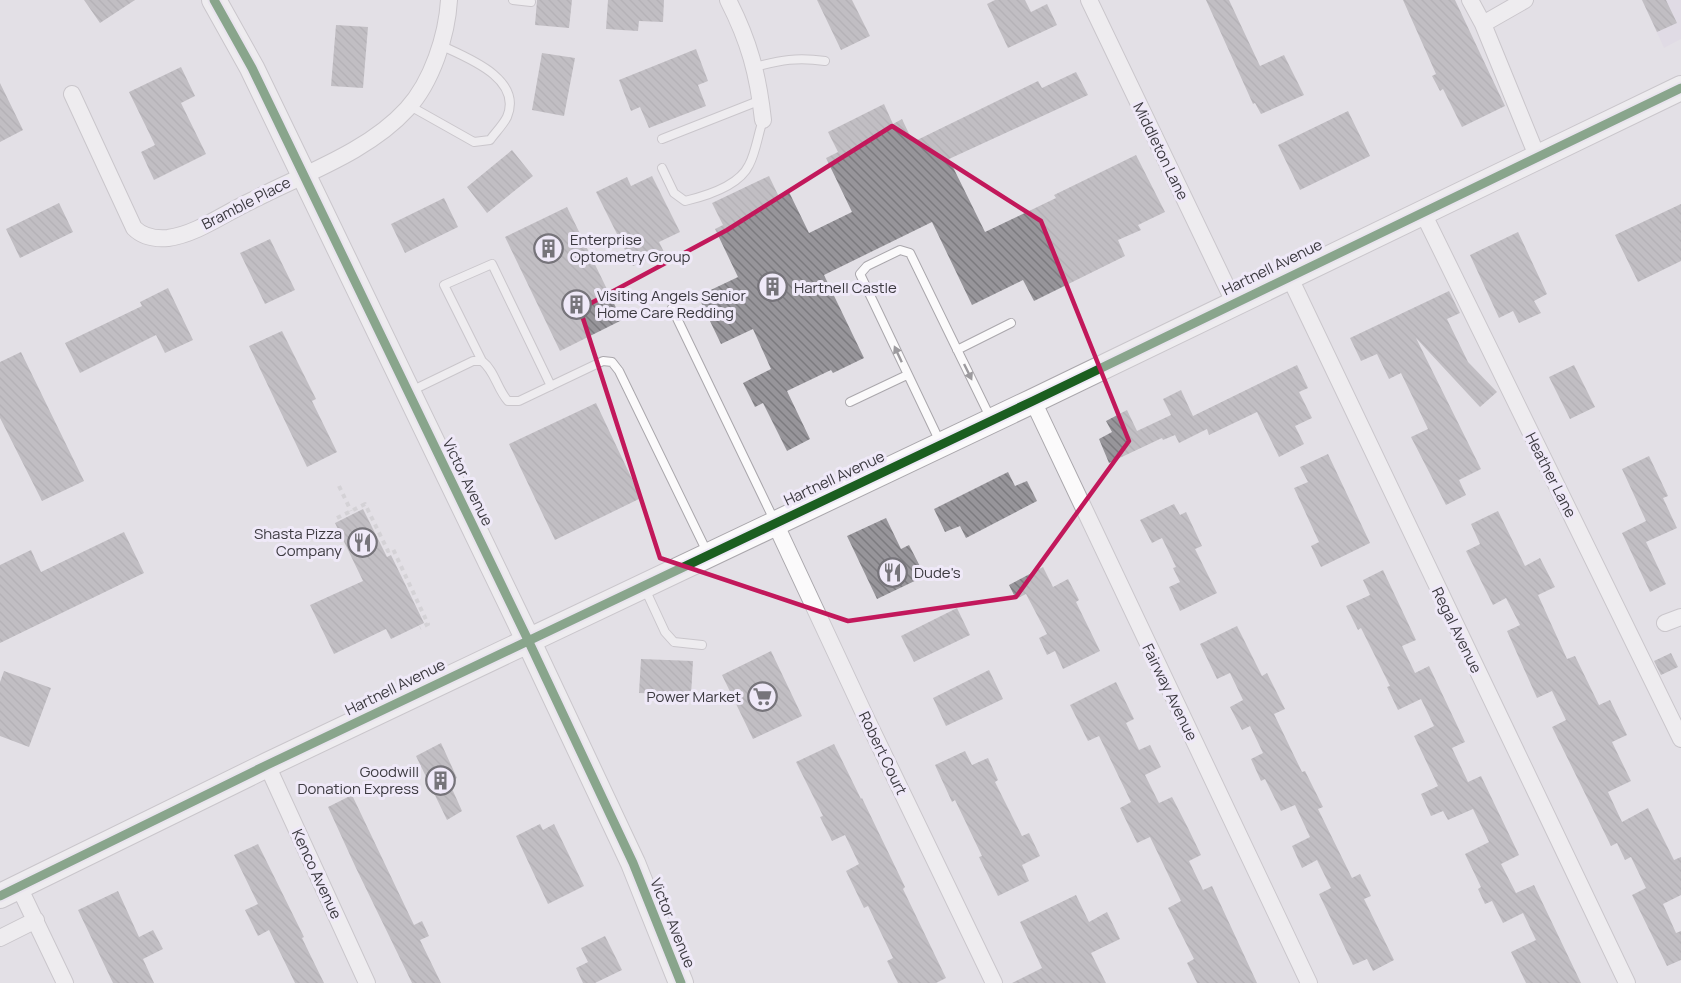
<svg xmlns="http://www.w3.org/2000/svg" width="1681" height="983" font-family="Manrope,sans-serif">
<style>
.built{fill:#dcd6e4}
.building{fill:url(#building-back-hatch)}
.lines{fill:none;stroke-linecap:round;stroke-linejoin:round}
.lane-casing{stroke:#aaa7ac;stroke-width:10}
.street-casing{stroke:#aaa7ac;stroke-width:18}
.secondary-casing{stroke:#aaa7ac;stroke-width:26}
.path{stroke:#c2c1c4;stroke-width:4;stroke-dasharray:4.5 4.5;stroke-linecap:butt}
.lane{stroke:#fbfafb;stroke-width:8}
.street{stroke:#fbfafb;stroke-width:16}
.secondary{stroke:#fbfafb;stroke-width:24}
.cycleway-casing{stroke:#efe9f8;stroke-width:13}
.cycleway{stroke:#1b5e20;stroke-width:9}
.oneway{fill:#9c9a9e}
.marked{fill:none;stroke:#c2185b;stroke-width:4.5;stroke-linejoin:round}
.labels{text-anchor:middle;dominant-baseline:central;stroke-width:6;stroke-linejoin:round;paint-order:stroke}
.street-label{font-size:15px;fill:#3c3a40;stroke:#efe9f8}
.poi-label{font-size:15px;fill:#3c3a40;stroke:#efe9f8;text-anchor:start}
</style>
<defs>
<pattern id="building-back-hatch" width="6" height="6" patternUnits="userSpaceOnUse" patternTransform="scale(1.5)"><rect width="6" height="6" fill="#97959a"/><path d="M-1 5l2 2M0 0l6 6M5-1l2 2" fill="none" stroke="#7c7b7f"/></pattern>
</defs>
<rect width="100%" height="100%" fill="#e3e0e6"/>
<!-- built -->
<path class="built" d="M1642,0H1681V39L1664,48Z"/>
<!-- building -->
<path class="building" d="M84,0H135L100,23Z
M537,0H572L569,28L535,25Z
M608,0H664L663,22L639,21L638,31L606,29Z
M817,0H852L870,36L841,50Z
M995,0H1025L1031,12L1047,4L1057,25L1008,48L987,4Z
M1206,0H1229L1260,66L1284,55L1304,95L1261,114L1255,103L1253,104Z
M1403,0H1455L1505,106L1462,127L1443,89L1440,91L1432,76L1436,74Z
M1642,0H1666L1677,23L1657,32Z
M336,25L368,27L363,88L331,86Z
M696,49L708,81L698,85L706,106L649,128L640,107L631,111L619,80Z
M542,53L575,58L564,116L532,110Z
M181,67L195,96L181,103L206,154L154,180L141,152L155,145L129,92Z
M1076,72L1088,95L949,159L985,232L1056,198L1054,195L1136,155L1165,212L1138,225L1141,230L1118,240L1125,256L1034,301L1023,280L972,305L932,222L824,275L864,358L833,373L831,370L787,391L810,439L787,451L763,403L755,407L743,383L771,369L753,329L721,344L698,296L738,277L715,229L723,225L712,203L769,176L779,197L789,192L809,233L852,212L826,158L838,152L828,132L884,104L893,124L902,119L913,142L1038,81L1042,88Z
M0,83L23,130L0,142Z
M1348,111L1370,156L1300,190L1278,145Z
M512,150L533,176L487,213L467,187Z
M652,176L680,232L659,242L664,252L633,266L596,192L627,177L631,186Z
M444,198L458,227L405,253L391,224Z
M59,203L73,232L20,258L6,229Z
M1681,204V261L1638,282L1615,235Z
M567,207L622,320L560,351L505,237Z
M1518,232L1547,294L1534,301L1541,313L1519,323L1513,311L1499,318L1470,255Z
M270,239L295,290L265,304L240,253Z
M168,288L193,340L165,353L156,335L80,373L65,343L142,306L140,302Z
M1449,291L1460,313L1447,319L1468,362L1497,392L1480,407L1416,338L1481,469L1459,480L1466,495L1446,505L1411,437L1428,429L1401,373L1389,379L1377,354L1361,361L1350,338Z
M282,331L316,399L312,401L337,452L307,467L249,346Z
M21,352L84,481L42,501L0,418V362Z
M1297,365L1308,388L1299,392L1312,418L1295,426L1304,444L1279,457L1257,412L1209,435L1207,429L1179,443L1175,435L1163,440L1162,438L1109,463L1099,439L1112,432L1106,421L1127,410L1137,431L1171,415L1163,399L1181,390L1193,416Z
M1574,365L1595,407L1570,419L1549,377Z
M596,403L641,498L555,540L509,444Z
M1328,454L1370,543L1321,567L1311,546L1319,542L1294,488L1308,482L1300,467Z
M1649,456L1668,496L1663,498L1677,528L1646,542L1666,584L1650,592L1622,533L1646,521L1622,469Z
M1008,472L1015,486L1027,481L1037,501L966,538L960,526L945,532L934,509Z
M1174,504L1180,515L1186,512L1202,546L1195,549L1217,593L1180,611L1169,587L1180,582L1173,568L1176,567L1162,538L1152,543L1140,520Z
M363,509L387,557L391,555L424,623L391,639L386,629L334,654L310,605L363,581L335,523Z
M1498,511L1525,566L1540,558L1555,587L1538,595L1567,659L1575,656L1599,705L1610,700L1627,735L1612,742L1631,781L1608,792L1622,822L1648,808L1674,860L1681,857V895L1663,904L1676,933L1681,931V960L1667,966L1632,895L1646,888L1631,857L1625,860L1617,843L1611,846L1552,727L1566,720L1552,691L1537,698L1507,631L1520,625L1506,598L1493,605L1466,551L1480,544L1471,524Z
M886,518L901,549L909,545L925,576L877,599L847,536Z
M124,532L144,573L0,643V565L31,550L41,572Z
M1043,567L1053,587L1068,579L1079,600L1076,602L1100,651L1063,669L1055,651L1047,655L1039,638L1047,634L1026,594L1016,599L1009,585Z
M1383,570L1416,640L1402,646L1415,673L1429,666L1465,742L1452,748L1468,782L1481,776L1519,855L1501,864L1516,893L1534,885L1581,983H1526L1511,952L1536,940L1523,913L1503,923L1492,901L1485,904L1478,889L1481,887L1465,854L1489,842L1473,809L1448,820L1443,811L1431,816L1421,794L1438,786L1414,736L1434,726L1421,699L1398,710L1387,687L1390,686L1361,628L1358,630L1346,606L1370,595L1363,580Z
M957,608L970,635L914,662L901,636Z
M1237,626L1262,676L1267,673L1285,709L1274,714L1302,772L1305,771L1323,807L1318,809L1352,878L1360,874L1371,896L1364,899L1394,960L1373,971L1367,959L1353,965L1319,894L1331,888L1317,860L1302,868L1292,846L1310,837L1295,805L1281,811L1265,779L1261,781L1251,759L1263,753L1250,726L1242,730L1230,707L1243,700L1230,673L1217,679L1200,644Z
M771,651L802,716L753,739L722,675Z
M1671,653L1678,667L1661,675L1654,661Z
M641,659L693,661L691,695L639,693Z
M989,670L1003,699L946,726L933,698Z
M4,671L51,688L29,747L0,736V682Z
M1116,682L1134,719L1126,723L1139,750L1150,745L1161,767L1145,775L1159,803L1172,797L1188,828L1201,855L1189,861L1203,890L1212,886L1257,983H1197L1187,963L1194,959L1168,908L1181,901L1150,837L1137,843L1120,808L1131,802L1099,736L1088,741L1070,705Z
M441,743L457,778L449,782L462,811L447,820L416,756Z
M834,744L861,799L862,798L905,887L903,889L946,978L936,983H898L887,961L893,958L868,906L864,908L846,871L859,864L845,835L832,841L820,817L823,816L796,762Z
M965,751L972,765L988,758L998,780L995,782L1022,836L1029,833L1040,856L1022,865L1029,881L998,896L979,857L982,856L955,800L952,802L935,765Z
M352,795L414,925L422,921L429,936L420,940L441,983H412L355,866L328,807Z
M540,824L543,830L554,824L584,886L548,904L516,836Z
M258,844L304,937L302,938L324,983H295L269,930L258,936L245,910L258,904L234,855Z
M118,891L139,937L153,930L163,949L143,959L154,983H113L78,910Z
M1076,895L1089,922L1107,912L1120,939L1091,953L1106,983H1012L1042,968L1020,922Z
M605,936L622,970L595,983H583L576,968L588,962L581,948Z"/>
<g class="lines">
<defs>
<path id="lane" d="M513,0L531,2
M755,67C781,60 797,57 825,61
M410,106L474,142L490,140C495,133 503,125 507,117C523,79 468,58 442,46
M662,139L761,100
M662,168L674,193L685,201C706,196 739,186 749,165C756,152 758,134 763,120
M672,308L775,522
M957,350L1011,323
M482,361L444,285L492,264L551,386
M411,391L473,361H482C495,371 497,389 508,401H519L603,361L612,362L619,371L708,554
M850,402L907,375
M941,444L860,274L867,266L900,250L910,253L991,419
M645,589L665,632L674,642L702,645"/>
<path id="street" d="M728,0C749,41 758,74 763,120
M1089,0L1234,302
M1470,0L1483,24L1537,156
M1483,24L1525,0
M72,94L134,228C143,237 156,239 168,238C197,234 225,213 251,201C303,174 368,152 407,109C432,82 447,35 449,0
M1422,211L1681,739
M1289,276L1627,983
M1033,401L1309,983
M775,523L867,720L994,983
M1665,623L1681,617
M267,765L367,983
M19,887L65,983
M0,938L36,920"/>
<path id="secondary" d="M214,0L252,68L528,640L633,863L681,983
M0,896L267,765L1033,401L1681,88"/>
</defs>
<!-- lane casing -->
<use href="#lane" class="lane-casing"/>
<!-- street casing -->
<use href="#street" class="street-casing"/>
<!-- secondary casing -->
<use href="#secondary" class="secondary-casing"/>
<!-- path -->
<path class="path" d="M339,486L351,511
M337,518L365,504L388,551L393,549L428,624L420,628"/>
<!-- lane -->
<use href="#lane" class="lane"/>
<!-- street -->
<use href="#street" class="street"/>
<!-- secondary -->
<use href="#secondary" class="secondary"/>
<defs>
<path id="cycleway" d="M214,0L252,68L528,640L633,863L681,983
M0,896L267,765L1033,401L1681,88"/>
</defs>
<!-- cycleway casing -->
<use href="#cycleway" class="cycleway-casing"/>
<!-- cycleway -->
<use href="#cycleway" class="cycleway"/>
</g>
<!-- one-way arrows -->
<defs><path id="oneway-solid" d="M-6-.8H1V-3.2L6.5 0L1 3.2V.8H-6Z" transform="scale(1.5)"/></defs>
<g class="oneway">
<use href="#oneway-solid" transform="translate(898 354) rotate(-115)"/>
<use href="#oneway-solid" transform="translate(968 372) rotate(64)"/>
</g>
<!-- marked area -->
<path d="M0 0H1681V983H0ZM892,126L1041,221L1129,441L1016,597L848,621L660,558L580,309L727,230Z" fill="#e3e0e6" fill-opacity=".55" fill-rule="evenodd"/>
<path class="marked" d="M892,126L1041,221L1129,441L1016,597L848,621L660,558L580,309L727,230Z"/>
<!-- icons -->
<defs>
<symbol id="building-ring" viewBox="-11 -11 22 22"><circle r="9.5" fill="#efe9f8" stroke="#76747a" stroke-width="1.5"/><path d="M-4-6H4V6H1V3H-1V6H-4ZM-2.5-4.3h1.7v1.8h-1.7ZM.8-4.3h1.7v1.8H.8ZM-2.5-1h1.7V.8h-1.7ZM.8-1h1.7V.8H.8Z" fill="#76747a"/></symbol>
<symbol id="restaurant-ring" viewBox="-11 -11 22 22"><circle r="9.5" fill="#efe9f8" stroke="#76747a" stroke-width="1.5"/><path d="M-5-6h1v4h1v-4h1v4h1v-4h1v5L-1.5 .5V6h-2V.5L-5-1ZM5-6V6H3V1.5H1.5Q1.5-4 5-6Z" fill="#76747a"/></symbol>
<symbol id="supermarket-ring" viewBox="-11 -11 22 22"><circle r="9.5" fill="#efe9f8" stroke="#76747a" stroke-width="1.5"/><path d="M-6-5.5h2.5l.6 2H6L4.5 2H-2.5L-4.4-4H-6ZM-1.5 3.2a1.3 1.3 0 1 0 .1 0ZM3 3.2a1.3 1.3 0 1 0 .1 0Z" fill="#76747a"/></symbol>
</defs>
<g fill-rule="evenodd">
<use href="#building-ring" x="532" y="232" width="33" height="33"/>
<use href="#building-ring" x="756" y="270" width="33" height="33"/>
<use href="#building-ring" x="560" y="288" width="33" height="33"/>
<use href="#restaurant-ring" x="346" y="526" width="33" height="33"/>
<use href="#restaurant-ring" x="876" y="556" width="33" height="33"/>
<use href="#supermarket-ring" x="746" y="680" width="33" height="33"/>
<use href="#building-ring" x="424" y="764" width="33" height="33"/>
</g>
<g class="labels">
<!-- street labels -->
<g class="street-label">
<text transform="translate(1161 151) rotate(64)">Middleton Lane</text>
<text transform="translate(246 203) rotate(-27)">Bramble Place</text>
<text transform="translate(1272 267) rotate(-26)">Hartnell Avenue</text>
<text transform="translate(1551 475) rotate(63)">Heather Lane</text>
<text transform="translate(834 478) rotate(-25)">Hartnell Avenue</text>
<text transform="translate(468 482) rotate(64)">Victor Avenue</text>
<text transform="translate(1457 630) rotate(64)">Regal Avenue</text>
<text transform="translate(395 687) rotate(-26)">Hartnell Avenue</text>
<text transform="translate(1170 692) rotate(64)">Fairway Avenue</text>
<text transform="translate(883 753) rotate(64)">Robert Court</text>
<text transform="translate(317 874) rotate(65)">Kenco Avenue</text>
<text transform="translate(673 923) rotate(68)">Victor Avenue</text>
</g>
<!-- poi labels -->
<g class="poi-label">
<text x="570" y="239">Enterprise<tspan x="570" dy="17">Optometry Group</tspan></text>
<text x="794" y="287">Hartnell Castle</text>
<text x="597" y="295">Visiting Angels Senior<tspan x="597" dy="17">Home Care Redding</tspan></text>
<text x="342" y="533" text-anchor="end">Shasta Pizza<tspan x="342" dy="17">Company</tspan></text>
<text x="914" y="572">Dude's</text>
<text x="741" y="696" text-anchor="end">Power Market</text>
<text x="419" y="771" text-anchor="end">Goodwill<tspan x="419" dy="17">Donation Express</tspan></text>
</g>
</g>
</svg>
